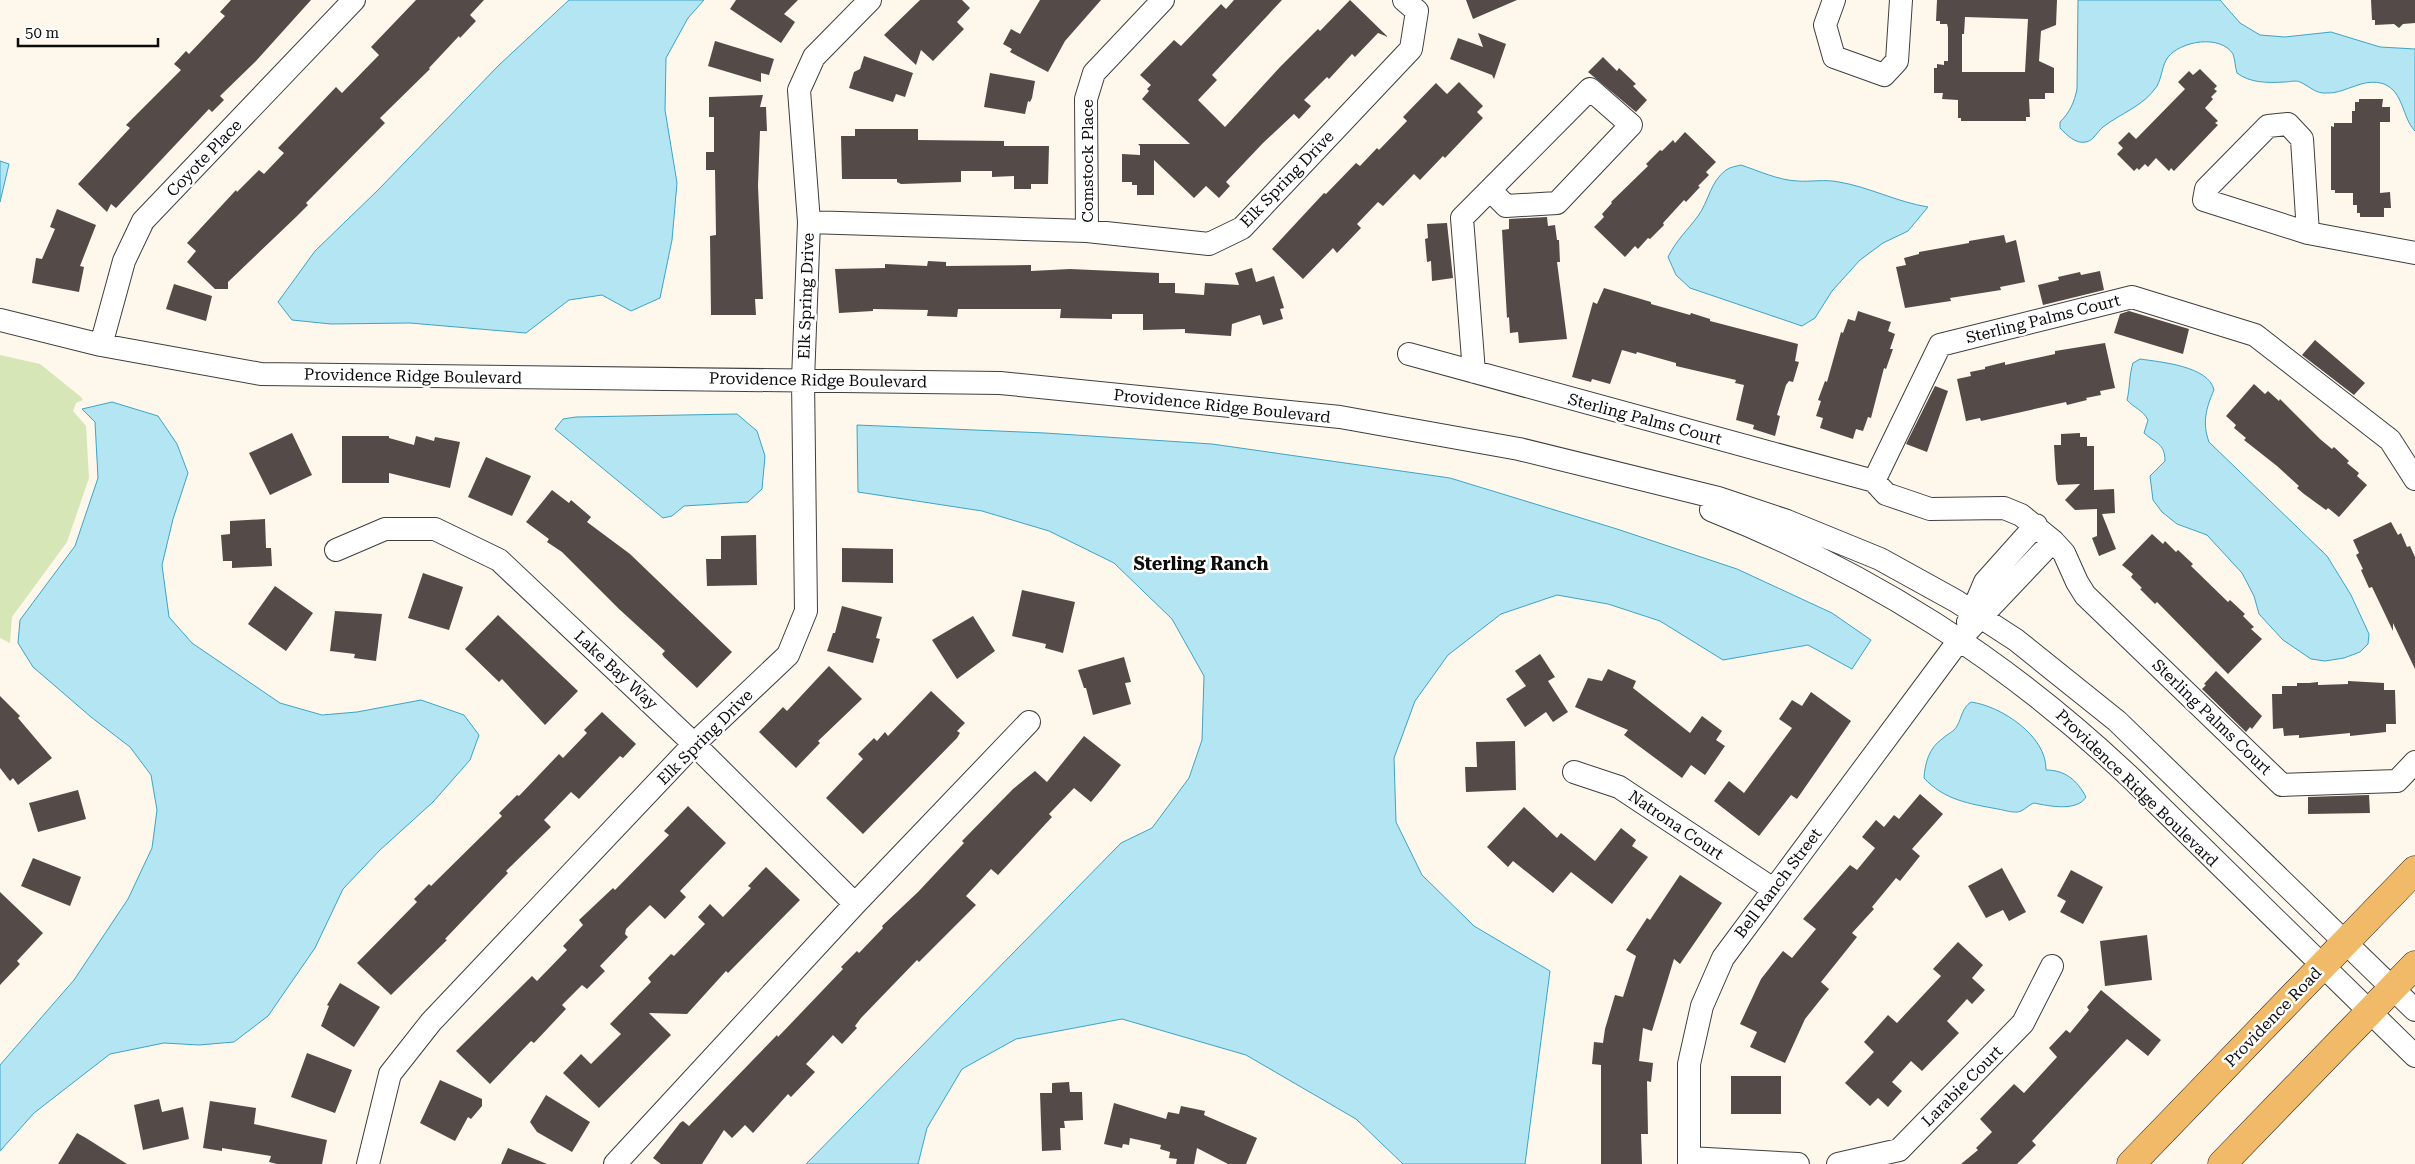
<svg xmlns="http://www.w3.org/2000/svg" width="2415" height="1164" font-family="'Roboto Serif',serif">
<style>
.green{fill:#d7e6b7}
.water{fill:#b3e5f2;stroke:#3ea4c5}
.building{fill:#544b49;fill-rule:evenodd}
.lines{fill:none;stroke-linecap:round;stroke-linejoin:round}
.minor-casing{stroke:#3f3f3f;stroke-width:24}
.major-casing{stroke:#1d1d1d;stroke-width:29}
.minor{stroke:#fff;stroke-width:22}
.major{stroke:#f1ba68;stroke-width:28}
.labels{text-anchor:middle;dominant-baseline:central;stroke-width:5;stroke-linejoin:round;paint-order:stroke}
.street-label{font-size:16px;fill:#0c0c0c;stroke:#fff}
.neighbourhood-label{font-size:18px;font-weight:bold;fill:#0c0c0c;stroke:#fff}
</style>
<rect width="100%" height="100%" fill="#fef7eb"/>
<!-- green -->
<path class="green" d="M0,355L40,364L81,397L83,400L76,403L73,411L86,426L89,478L67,542L12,617L10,643L0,638Z"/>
<!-- water -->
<path class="water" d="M569,0H704L688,18L666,58L665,110L677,183L672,240L660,298L631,311L602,295L569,300L526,333L410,323L331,324L292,320L278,302L315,251L378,190L499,65Z
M2078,0H2220L2240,23L2260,35L2285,37L2331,32L2380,47L2415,49V131C2402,118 2404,92 2384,84C2363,77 2347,93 2328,93C2315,94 2311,87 2300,82C2296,80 2289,82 2285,82C2267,83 2250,83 2237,73C2235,67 2235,59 2233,54C2220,34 2181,41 2168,57C2162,65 2162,77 2157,86C2144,106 2121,113 2103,127C2097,132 2093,141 2086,142C2075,144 2067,135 2060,128V122C2070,112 2074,103 2077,89Z
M0,161L9,164L0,202Z
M1741,165C1759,171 1778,180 1797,181C1811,182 1825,179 1839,182C1869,187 1897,202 1928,207L1908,231L1883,243L1860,260L1832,291L1815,318L1802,326L1690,288L1676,275L1668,257C1677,239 1687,231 1698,216C1709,201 1710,182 1726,170C1730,167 1737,166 1741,165Z
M2140,359C2160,362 2209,366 2214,390C2206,408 2202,423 2209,442L2327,556L2351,595L2369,634L2368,644L2360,652L2344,658L2325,661L2311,659L2283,640L2259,614L2254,596L2242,573L2207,535L2177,524L2162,512L2153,500L2150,476L2165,461C2165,443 2155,443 2144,433L2148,420C2143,410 2134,408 2127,400C2130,388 2129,375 2133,363Z
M112,402L158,416L177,444L188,473L173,519L162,565L169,617L192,643L280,703L322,715L357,712L421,700L464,715L479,735L470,760L433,802L380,850L343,889L315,948L268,1016L234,1042L199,1045L164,1043L110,1054L34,1113L0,1151V1065L74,980L128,899L152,848L157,810L151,775L130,747L91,717L33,667L18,643L20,620L75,546L98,478L95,422L82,409Z
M737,414L757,431L765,456L762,489L748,502L684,506L672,516L663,518L555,429L563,419L576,417Z
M857,425L1045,433L1212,444L1450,478L1617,529L1737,569L1832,613L1871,640L1852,669L1808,645L1723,660L1660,621L1608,604L1557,595L1501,614L1448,655L1415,701L1394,758L1396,822L1422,875L1474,926L1550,971L1525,1164H1403L1356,1119L1246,1055L1122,1019L1016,1039L962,1069L927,1128L918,1164H806L1121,843L1152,828L1189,778L1202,740L1204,676L1172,619L1114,563L1049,531L982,511L858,492Z
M1971,702C2001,706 2047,736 2046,770C2065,770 2077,780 2086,797C2077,812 2049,806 2034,803C2028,805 2026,809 2021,811C2015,814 2004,810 1998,809C1970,804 1944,800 1924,778C1925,763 1929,748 1942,739C1947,734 1954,732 1957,726C1962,717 1962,708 1971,702Z"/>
<!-- building -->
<path class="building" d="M231,0H311L256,61L220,96L224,100L212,112L209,109L116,208L111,204L107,212L78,184L130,128L126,125L181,70L174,64L186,51L189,54L225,16L220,12Z
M416,0H484L470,15L476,21L460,38L459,36L429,68L430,69L380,118L385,123L306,203L308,205L296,217L228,282V289H215L187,262L196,251L187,243L236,190L237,192L259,170L264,174L284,153L278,148L336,87L342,93L379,55L371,47Z
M736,0H798L784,14L795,22L781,43L730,9Z
M920,0H962L970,8L957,22L964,29L933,61L921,50L916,65L884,35Z
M1040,0H1101L1065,41L1048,72L1010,52L1012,49L1003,44L1011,29L1020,34Z
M1234,0H1282L1212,75L1217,80L1198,100L1225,127L1280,67L1318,29L1320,31L1350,0L1388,37L1378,33L1355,57L1352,54L1329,79L1327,77L1304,100L1311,106L1299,119L1294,114L1263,143L1226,182L1230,186L1219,198L1206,186L1194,198L1154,160V195H1137V185H1132V182H1122V154L1140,155V146L1138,144H1190L1142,99L1149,91L1147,89L1151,85L1140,75L1174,40L1181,46L1221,4L1226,9Z
M1466,0H1517L1473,19Z
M1937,0H2057L2056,25L2041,31L2039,61L2054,68V93H2045V99H2029L2030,117H2026V121H1961V118H1958V100L1942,99L1943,93H1934V68H1937V64L1944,65V61H1948V28L1947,24H1940V21H1936ZM1965,17L2028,19L2025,72H1962V34H1964Z
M2371,0H2415V23L2403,24L2399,28L2394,24L2375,25V20H2372Z
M1478,33L1506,44L1494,79L1492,75L1450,59L1458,38L1483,47Z
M715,41L774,59L769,75L761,73V82L708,66Z
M864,56L913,73L905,97L896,94L893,102L849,88L854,72L860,69Z
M1603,57L1617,71L1619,68L1636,84L1633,86L1647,100L1636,112L1588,72Z
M2200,69L2217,86L2214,89L2217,91L2211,97L2213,99L2205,108L2218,121L2215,123L2218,125L2174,171L2171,168L2169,171L2156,158L2148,167L2145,164L2139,170L2137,168L2134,171L2117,154L2123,148L2118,143L2129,132L2136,139L2185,89L2178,82L2189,71L2193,75Z
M990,73L1035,81L1032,98L1030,102L1028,101L1025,114L984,107Z
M1459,82L1483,106L1477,112L1483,118L1445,158L1443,156L1420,180L1414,174L1383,206L1378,202L1357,224L1361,228L1337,253L1333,248L1303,279L1272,249L1324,193L1326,194L1356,163L1360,166L1377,148L1379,150L1407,121L1403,117L1436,83L1447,94Z
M763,95L760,107H766L767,131H760L758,186L763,299H755L756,315H711L710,236L716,235L715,170H706V152H714V117H709V97Z
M2359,99H2383L2382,107H2390V122H2380V193L2390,192L2391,208H2384V217H2360V213H2357V205H2353V193H2335V190H2331V126L2334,127V123H2352V111H2355V102H2359Z
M855,129H918V140L1004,141V146H1049L1048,184H1031V189H1014V176L992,177V171H961V182L901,184L897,182V179H842L841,136H855Z
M1685,132L1716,162L1706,172L1709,175L1698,186L1700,187L1686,202L1684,200L1663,223L1664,225L1650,239L1648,238L1638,249L1635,246L1625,257L1594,227L1604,217L1602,214L1612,203L1611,202L1648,166L1646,164L1660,150L1662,151L1673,140L1675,143Z
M57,209L96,225L80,266L84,267L79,292L32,283L36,258L42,259L55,229L50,227Z
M1547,217L1548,226L1555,225L1557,240H1559L1560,262H1557L1567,339L1519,343L1518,332L1510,333L1509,317L1507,318L1502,230L1509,229V219Z
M1447,223L1453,278L1432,281L1431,261L1427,262L1425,239L1428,238L1427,224Z
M2004,235L2006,243L2016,240L2025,282L2000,287L2001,290L1950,298L1951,301L1944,302L1905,308L1896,267L1906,265L1904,258L1919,254V252L1969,243V241Z
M928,261L946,262V266L1031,265V271L1070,269L1159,273V283H1175V293L1204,295L1205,283L1239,285L1235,273L1252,268L1256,282L1274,276L1284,308L1280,309L1283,319L1263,325L1260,315L1232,324L1231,336L1185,333V329L1143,330V314H1112V319L1060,318L1061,309H958L957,317L927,316L928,310L873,309V311L839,313L835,269L885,268V264L927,266Z
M2100,271L2104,290L2043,305L2038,285L2059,280L2058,277L2080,272L2081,275Z
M174,284L212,296L206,321L166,309Z
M1604,288L1651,302V304L1690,315L1691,313L1710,319V321L1798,344L1795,361L1799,362L1793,382L1789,381L1786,385L1777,415L1780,416L1775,436L1753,429L1754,425L1736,420L1744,385L1735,383L1736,380L1676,366V363L1637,352L1636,354L1622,350L1610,384L1592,379L1591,382L1572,377L1593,302L1597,304Z
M1858,311L1891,322L1888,331L1895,334L1890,349H1893L1886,369L1884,368L1871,418L1868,417L1863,431L1856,429L1853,439L1820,428L1823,418L1816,416L1821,401L1818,400L1825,381L1827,382L1841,332L1843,333L1848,319L1855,321Z
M2129,311L2189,329L2183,354L2114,333L2120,314Z
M2315,340L2365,383L2354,395L2302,355Z
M2105,343L2115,388L2100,391L2101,395L2086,398L2087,400L2067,405L2066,402L1981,421L1980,418L1966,421L1957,379L1971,376L1970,372L1985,369V367L2005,362V365L2055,354V351Z
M2254,384L2265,394L2268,391L2279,401L2280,399L2320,439L2332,449L2334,447L2349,461L2347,463L2359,473L2357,476L2367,485L2339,517L2328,508L2326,510L2304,494L2297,488L2299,486L2277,466L2244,440L2246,438L2234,428L2236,425L2226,416Z
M1935,386L1948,391L1927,452L1906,444Z
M292,433L312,475L270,495L249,453Z
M2080,433V437H2087V446H2094V490L2114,489L2115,513L2102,514L2116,549L2099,556L2092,538L2097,536V509L2075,510L2065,500L2080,484L2058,485L2056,480L2054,445H2061V434Z
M342,436H389V438L414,445L416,436L434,441L435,437L460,442L450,488L389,473V483H342Z
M486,457L531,476L512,516L468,497Z
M552,490L569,503L571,500L591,517L587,522L630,554L732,652L697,688L664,657L662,654L665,651L619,609L562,552L547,542L549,539L526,522Z
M265,519L266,548H271L272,566L232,568V561H223L221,535L230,534V521Z
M2391,522L2398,535L2401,533L2407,547L2410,546L2415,557V669L2393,623V631L2372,587L2369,588L2361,570L2363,569L2356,555L2359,553L2353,540Z
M2152,534L2163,544L2165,541L2176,552L2178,550L2193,564L2191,566L2228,602L2230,600L2245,614L2243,616L2254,627L2251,629L2262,639L2228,674L2157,602L2155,604L2140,589L2142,588L2131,577L2133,574L2122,565Z
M756,535L757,585L707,586L706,559H721V536Z
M842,548L893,549V583L842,582Z
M423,573L463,587L449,630L408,618Z
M275,586L313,613L286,651L248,624Z
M1022,590L1075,602L1063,653L1045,648L1046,644L1012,636Z
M842,606L882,617L876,638L880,639L873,663L827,651L833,633H835Z
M335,611L382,614L376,661L354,658L355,654L330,651Z
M498,615L578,691L545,725L502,679L499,682L465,649Z
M973,616L995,651L957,679L932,640Z
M1540,654L1555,677L1548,681L1568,712L1553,722L1546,712L1525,727L1506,699L1526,686L1515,671Z
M1124,657L1131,682L1125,683L1131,704L1093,715L1086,688H1084L1078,670Z
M829,666L862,699L818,741L820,743L796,768L759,732L783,707L787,711Z
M1608,669L1636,681L1633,688L1690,733L1702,716L1722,731L1716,740L1725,746L1705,775L1691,765L1682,778L1624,735L1628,730L1575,707L1588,678L1602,681Z
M2216,671L2262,716L2252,729L2250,727L2246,732L2202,689L2206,685L2204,684Z
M2348,681L2384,683V690H2395L2396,724H2386V732L2350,736V733L2299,738V735L2284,736L2283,728L2273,729L2272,694H2282V686H2297V683H2309L2318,682V685L2348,684Z
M931,691L965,723L957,731L960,733L957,738L863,834L826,798L863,759L858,754L874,738L877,741L885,732L888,736Z
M1811,692L1851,721L1797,799L1791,795L1759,836L1714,801L1729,781L1744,793L1792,728L1779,719L1792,700L1802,706Z
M0,696L20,716L18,718L52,758L18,785L13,778L10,781L0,768Z
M602,712L636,744L623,758L620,756L579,799L571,792L544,820L551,827L506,871L508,873L445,939L447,940L391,995L357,963L417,902L414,899L429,884L431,886L502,816L499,813L517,795L519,796L559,754L563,758L587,733L584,730Z
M1084,736L1121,765L1102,789L1091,802L1074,788L1049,814L1052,817L998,875L991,869L966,896L976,905L919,962L917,960L861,1018L855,1026L857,1028L842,1044L833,1035L806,1064L815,1072L791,1097L788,1094L753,1133L745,1125L732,1138L724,1130L702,1164H661L653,1158L680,1123L683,1121L689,1126L777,1035L778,1037L843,969L841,967L857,951L859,953L883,928L882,926L918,892L964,843L962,841L1013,789L1035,771L1047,782Z
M1515,741L1516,790L1466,792L1465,767H1477L1476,742Z
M78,790L86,819L38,832L29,803Z
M1920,794L1943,814L1912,849L1920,856L1900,881L1896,878L1872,907L1874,909L1852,933L1857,937L1821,982L1829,989L1805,1019L1785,1063L1750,1047L1757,1032L1740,1024L1761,979L1783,951L1792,958L1816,929L1803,919L1850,865L1857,870L1875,848L1862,837L1876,820L1884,827L1894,815L1899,819Z
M2369,795L2370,813L2308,814V797Z
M688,806L726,843L680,891L686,897L665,919L650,905L626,929L625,934L628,937L600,966L605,971L587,989L582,985L562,1005L566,1009L534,1043L531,1041L490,1084L456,1051L532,976L537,981L567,950L563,946L583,925L579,920L613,888L615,890L669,835L664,831Z
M1524,807L1557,838L1561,833L1595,861L1621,828L1636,840L1632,846L1648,857L1612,904L1571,872L1553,893L1513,861L1508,867L1487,847Z
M33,858L81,877L70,906L21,886Z
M766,867L800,900L728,973L726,971L687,1014L649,1013L671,1035L599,1108L563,1073L581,1054L591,1064L621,1034L610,1024L651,982L648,978L671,954L674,956L705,924L698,917L710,904L723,917L751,888L748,886Z
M2002,868L2026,912L2009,921L2003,910L1986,918L1968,886Z
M2071,870L2103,887L2083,924L2060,912L2066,901L2057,896Z
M1680,875L1722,903L1680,964L1674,959L1652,1031L1643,1028L1639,1061L1653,1063L1651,1082L1647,1081L1648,1134H1641L1642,1164H1601V1065L1592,1064L1594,1042L1603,1043L1605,1029L1615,995L1623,997L1636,956L1626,950L1647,918L1650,920Z
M0,892L43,933L17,961L20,964L0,985Z
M2147,935L2152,980L2105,986L2100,941Z
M1958,942L1983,965L1972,978L1985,990L1972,1004L1967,999L1947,1021L1959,1033L1922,1071L1911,1061L1892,1082L1902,1091L1888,1107L1878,1098L1870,1106L1845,1083L1874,1052L1864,1042L1888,1015L1897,1023L1941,976L1933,969Z
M340,983L380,1007L354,1047L321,1026L329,1006L327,1005Z
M2101,990L2161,1040L2148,1056L2127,1039L2032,1141L2036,1145L2017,1164H1961L1978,1150L1976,1148L1992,1132L1980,1119L2014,1084L2024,1093L2057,1057L2049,1048L2066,1030L2070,1033L2089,1010L2087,1007Z
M307,1053L352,1070L335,1113L291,1097Z
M1731,1076H1781V1114H1731Z
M440,1080L482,1099V1106L471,1119L468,1117L455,1141L420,1123Z
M1069,1082L1070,1092H1082L1083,1120L1064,1121L1065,1128H1060L1061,1150L1042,1151L1040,1093H1052V1083Z
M546,1095L590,1122L572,1152L537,1132L530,1122Z
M159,1099L162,1112L183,1107L189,1139L143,1150L134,1105Z
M210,1101L256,1108L254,1124L327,1140L322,1164H277L269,1162L271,1156L222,1148V1151L203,1148Z
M1114,1103L1166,1119L1168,1112L1179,1114L1181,1106L1205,1111L1204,1115L1257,1138L1246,1164H1228L1197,1148L1194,1164H1176L1177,1159L1169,1158L1170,1152L1160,1149L1161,1145L1130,1138L1129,1145L1123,1144L1122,1148L1104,1144Z
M77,1133L86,1138L127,1164H58Z
M508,1148L547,1164H501Z"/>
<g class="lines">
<defs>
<path id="minor" d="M1834,0L1825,25L1834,57L1884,75L1897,61L1901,0
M809,222L1087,231L1209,244L1242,228L1411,49L1417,11L1404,0
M1087,231L1086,99L1094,73L1163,0
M2308,233L2302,139L2288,124L2268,126L2206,189L2204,200L2308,233L2415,253
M0,320L101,345L261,374L1000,383L1340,417L1519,449L1718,498L1787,521L1880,559L1956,601L2016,640L2117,721L2415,1010
M101,345L124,261L143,221L354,0
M1409,354L1874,481
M1474,372L1462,218L1590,89L1631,125L1557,203L1506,206L1490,190
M2415,479L2390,440L2255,335L2132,297L1940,345L1874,481L1886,494L1930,509L2004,508L2021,515L2053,541L2064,553L2077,582L2085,595L2282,785L2397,781L2415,762
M1711,510C1872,574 2005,659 2131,778L2415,1056
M336,550L385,529H435L499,560L694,744L855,904
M1968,622L1985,582L2036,525
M1574,772L1619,787L1773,889
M1689,1158L1798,1164
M368,1164L390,1074L431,1022L694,744L788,655L806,611L803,380L809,222L799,90L814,57L870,0
M615,1164L855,904L1029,722
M1689,1164V1064L1702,1006L1723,958L1960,639L2053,541
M1838,1164L1899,1150L2023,1023L2052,966"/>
<path id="major" d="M2131,1164L2415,870
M2222,1164L2415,965"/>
</defs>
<!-- minor casing -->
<use href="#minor" class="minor-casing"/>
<!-- major casing -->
<use href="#major" class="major-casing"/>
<!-- minor -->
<use href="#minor" class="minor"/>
<!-- major -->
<use href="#major" class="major"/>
</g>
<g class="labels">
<!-- street labels -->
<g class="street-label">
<text transform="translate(204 158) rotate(-46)">Coyote Place</text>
<text transform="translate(1087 161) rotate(-90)">Comstock Place</text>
<text transform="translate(1287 179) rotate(-46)">Elk Spring Drive</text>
<text transform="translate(806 296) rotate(-88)">Elk Spring Drive</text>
<text transform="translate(2043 319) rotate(-14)">Sterling Palms Court</text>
<text transform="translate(413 376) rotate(1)">Providence Ridge Boulevard</text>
<text transform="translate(818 380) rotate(1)">Providence Ridge Boulevard</text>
<text transform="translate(1222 406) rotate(6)">Providence Ridge Boulevard</text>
<text transform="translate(1645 419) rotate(15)">Sterling Palms Court</text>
<text transform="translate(616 670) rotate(43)">Lake Bay Way</text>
<text transform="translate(2212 717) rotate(44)">Sterling Palms Court</text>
<text transform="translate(705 737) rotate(-45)">Elk Spring Drive</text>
<text transform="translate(2137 788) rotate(44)">Providence Ridge Boulevard</text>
<text transform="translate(1676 825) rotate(34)">Natrona Court</text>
<text transform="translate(1778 883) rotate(-53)">Bell Ranch Street</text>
<text transform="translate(2273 1017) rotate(-46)">Providence Road</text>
<text transform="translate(1962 1086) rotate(-45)">Larabie Court</text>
</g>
<!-- neighbourhood labels -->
<g class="neighbourhood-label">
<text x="1201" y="563">Sterling Ranch</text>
</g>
</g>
<!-- scale -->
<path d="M18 38v8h140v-8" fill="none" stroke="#0c0c0c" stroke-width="2.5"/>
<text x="25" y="38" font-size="15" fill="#0c0c0c" stroke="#ffffff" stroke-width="4" paint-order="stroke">50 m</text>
</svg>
